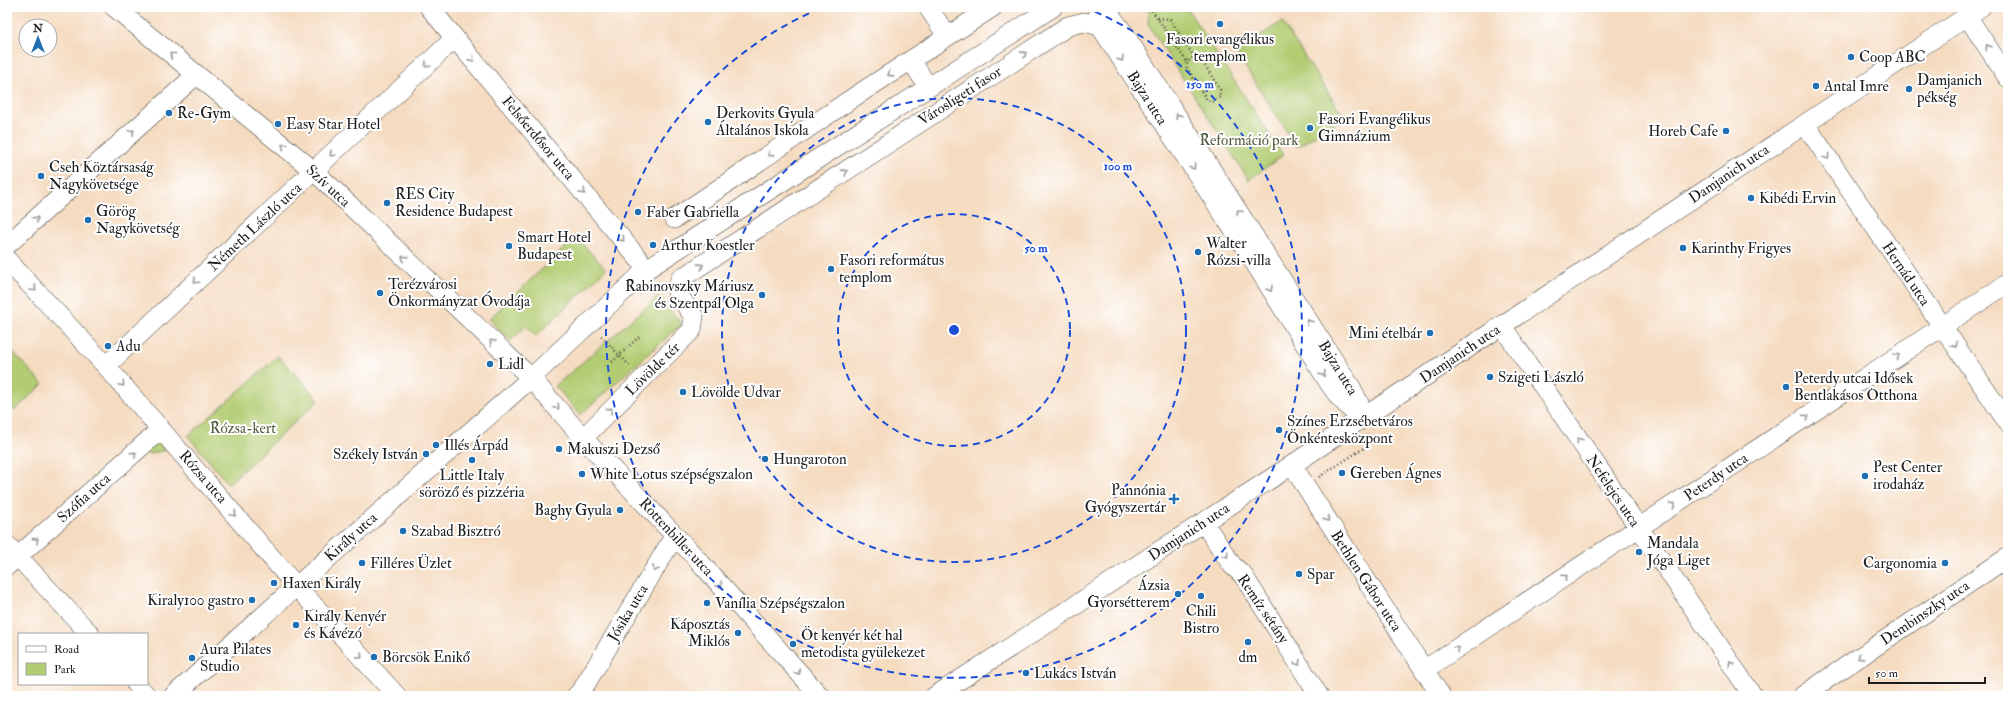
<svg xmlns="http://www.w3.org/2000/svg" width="2015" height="703" font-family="'IM FELL Double Pica',serif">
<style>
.green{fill:#b2cc72;stroke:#677447}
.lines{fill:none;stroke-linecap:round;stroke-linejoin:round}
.minor-casing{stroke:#3d3935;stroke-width:20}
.path{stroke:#3d3935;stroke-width:2.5;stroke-dasharray:1 3;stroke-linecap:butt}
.minor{stroke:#fff;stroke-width:19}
.oneway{stroke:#999}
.ring{fill:none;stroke:#1d4ed8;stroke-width:2;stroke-dasharray:7 5}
.poi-dot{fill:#1f6fb2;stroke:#fff;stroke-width:1.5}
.labels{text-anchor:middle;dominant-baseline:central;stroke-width:4;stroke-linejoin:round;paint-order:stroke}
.poi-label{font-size:15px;fill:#1c1c1c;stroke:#fff;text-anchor:start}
.street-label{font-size:15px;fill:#1c1c1c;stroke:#fff}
.park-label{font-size:15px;fill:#505a3a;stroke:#fff}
.centre{fill:#1d4ed8;stroke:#fff;stroke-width:2}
.ring-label{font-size:12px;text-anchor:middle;font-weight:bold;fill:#1d4ed8;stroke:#fff;stroke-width:4;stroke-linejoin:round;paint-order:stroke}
</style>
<rect width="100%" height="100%" fill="#fff"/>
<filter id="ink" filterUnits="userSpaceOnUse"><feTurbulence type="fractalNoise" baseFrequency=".025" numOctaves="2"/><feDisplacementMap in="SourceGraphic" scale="8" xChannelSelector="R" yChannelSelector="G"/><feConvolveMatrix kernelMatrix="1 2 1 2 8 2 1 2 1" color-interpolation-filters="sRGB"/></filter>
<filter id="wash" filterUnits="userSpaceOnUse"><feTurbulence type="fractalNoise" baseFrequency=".012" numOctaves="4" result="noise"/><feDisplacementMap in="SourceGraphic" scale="16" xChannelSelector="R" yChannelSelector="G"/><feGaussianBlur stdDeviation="0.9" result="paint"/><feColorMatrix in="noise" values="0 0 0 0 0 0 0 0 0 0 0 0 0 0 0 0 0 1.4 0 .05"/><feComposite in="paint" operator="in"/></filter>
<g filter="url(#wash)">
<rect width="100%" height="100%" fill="#f5dcc1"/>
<!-- green -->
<path class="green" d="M1152,7H1186L1283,155L1249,180L1148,25L1149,9Z
M1282,22L1344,117L1297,147L1235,51Z
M576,237L606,269L536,336L526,326L510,341L489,319Z
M659,296L682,324L580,415L555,386Z
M7,346L43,384L14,411L12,408L10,410L7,406Z
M278,356L319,400L228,484L188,436Z
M158,440L167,450L148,454L146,451Z"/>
</g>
<g filter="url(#ink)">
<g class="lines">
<defs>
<path id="minor" d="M114,7L314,171L531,378L583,438L697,559L820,696
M429,7L647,269
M928,7L947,36
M1098,7L1100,26L1248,252L1329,383L1339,397L1361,419
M1104,7L1123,32L1352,389L1359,403L1361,419
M1967,16L2008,78
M911,60L928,87
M1805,124L2008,423
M674,219L857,95L993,7
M7,245L196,75
M7,260L106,366L296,586L397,696
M1502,326L1753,696
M106,366L455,38
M583,438L692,330L694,317L677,293L680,279L1068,26L1084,22L1100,26
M1292,465L1441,696
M1204,523L1232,565L1243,575L1319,696
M7,545L90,634
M7,566L161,429
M1424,670L2008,283
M136,684L147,696
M173,696L531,378L647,269L1053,7
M576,696L582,690L675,535
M935,696L1292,465L1981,7
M1802,696L2008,557"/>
</defs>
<!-- minor casing -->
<use href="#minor" class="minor-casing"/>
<!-- path -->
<path class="path" d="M1150,7L1187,62
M1158,18L1170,19L1194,57L1201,59L1220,90V97L1212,102L1207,100L1187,68V62L1194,57
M601,336L631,367
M612,362L640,336
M1319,477L1367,446L1369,440L1367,435"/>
<!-- minor -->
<use href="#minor" class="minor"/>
</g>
<!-- one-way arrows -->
<defs><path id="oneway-chevron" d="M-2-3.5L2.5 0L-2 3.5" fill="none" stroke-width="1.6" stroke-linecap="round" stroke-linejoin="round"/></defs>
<g class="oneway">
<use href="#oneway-chevron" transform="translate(1988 47) rotate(-123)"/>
<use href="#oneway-chevron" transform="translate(1024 54) rotate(-33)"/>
<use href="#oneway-chevron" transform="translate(172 55) rotate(-141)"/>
<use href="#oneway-chevron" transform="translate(472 59) rotate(50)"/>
<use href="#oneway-chevron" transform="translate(1121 59) rotate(57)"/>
<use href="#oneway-chevron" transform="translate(427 65) rotate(137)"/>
<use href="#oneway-chevron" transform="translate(890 74) rotate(147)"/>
<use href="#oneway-chevron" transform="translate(1178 116) rotate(-123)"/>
<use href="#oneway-chevron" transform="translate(132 132) rotate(-42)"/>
<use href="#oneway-chevron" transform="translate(284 146) rotate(-141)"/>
<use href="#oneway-chevron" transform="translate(332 154) rotate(137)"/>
<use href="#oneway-chevron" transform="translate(770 154) rotate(146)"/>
<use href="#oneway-chevron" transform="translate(1827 157) rotate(56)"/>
<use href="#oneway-chevron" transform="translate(1193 167) rotate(56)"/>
<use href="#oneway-chevron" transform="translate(845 172) rotate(-33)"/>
<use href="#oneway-chevron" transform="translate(583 192) rotate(50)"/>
<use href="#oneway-chevron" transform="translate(1239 212) rotate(-123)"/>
<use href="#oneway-chevron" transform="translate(36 219) rotate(-42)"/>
<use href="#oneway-chevron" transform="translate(622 239) rotate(50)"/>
<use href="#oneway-chevron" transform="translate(404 258) rotate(-136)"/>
<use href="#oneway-chevron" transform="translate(701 266) rotate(-33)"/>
<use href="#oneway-chevron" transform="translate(196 281) rotate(137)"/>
<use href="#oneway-chevron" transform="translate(34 289) rotate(47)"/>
<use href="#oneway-chevron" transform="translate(1270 289) rotate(59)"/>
<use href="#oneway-chevron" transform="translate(1309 322) rotate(-123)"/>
<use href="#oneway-chevron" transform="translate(492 342) rotate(-137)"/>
<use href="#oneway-chevron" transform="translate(1955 345) rotate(55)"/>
<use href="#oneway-chevron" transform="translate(1897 356) rotate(-34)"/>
<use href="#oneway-chevron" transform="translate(1323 374) rotate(58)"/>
<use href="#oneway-chevron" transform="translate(122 384) rotate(49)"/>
<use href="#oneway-chevron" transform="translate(557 407) rotate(49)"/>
<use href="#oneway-chevron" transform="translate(610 410) rotate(-45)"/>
<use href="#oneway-chevron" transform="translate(1806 417) rotate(-34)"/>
<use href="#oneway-chevron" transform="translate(1579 440) rotate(-124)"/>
<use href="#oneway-chevron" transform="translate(134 454) rotate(-42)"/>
<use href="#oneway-chevron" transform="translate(1673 505) rotate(-34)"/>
<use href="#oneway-chevron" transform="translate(234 514) rotate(49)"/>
<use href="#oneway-chevron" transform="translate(1327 519) rotate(57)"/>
<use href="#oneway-chevron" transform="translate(36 540) rotate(-42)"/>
<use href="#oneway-chevron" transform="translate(1226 555) rotate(56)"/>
<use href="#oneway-chevron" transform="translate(655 569) rotate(121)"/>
<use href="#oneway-chevron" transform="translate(1565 577) rotate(-34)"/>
<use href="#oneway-chevron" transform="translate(720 585) rotate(48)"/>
<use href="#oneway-chevron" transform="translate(1457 649) rotate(-34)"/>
<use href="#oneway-chevron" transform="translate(360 656) rotate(48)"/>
<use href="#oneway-chevron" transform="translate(1860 657) rotate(146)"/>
<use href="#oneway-chevron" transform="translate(1298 663) rotate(58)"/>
<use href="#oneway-chevron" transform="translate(1731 664) rotate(-124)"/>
<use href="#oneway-chevron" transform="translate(798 672) rotate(48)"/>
</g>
</g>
<!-- distance rings -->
<g class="ring">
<circle cx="954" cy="330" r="116"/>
<circle cx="954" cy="330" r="232"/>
<path d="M1084 7A348 348 0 1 1 824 7"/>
</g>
<!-- markers -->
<g class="poi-dot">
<circle cx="1220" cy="24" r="4"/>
<circle cx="1851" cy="57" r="4"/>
<circle cx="1816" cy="86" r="4"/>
<circle cx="1909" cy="89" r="4"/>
<circle cx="169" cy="113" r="4"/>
<circle cx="708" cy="122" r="4"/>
<circle cx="278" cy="124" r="4"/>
<circle cx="1310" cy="128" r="4"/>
<circle cx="1726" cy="131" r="4"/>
<circle cx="41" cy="176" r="4"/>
<circle cx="1751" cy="198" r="4"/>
<circle cx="387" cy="203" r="4"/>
<circle cx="638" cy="212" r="4"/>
<circle cx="88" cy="220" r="4"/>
<circle cx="653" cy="245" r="4"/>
<circle cx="509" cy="246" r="4"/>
<circle cx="1683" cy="248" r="4"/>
<circle cx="1198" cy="252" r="4"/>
<circle cx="831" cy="269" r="4"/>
<circle cx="380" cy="293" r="4"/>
<circle cx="762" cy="295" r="4"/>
<circle cx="1430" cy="333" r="4"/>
<circle cx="108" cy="346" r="4"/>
<circle cx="490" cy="364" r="4"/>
<circle cx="1490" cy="377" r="4"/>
<circle cx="1786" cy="387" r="4"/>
<circle cx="683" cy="392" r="4"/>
<circle cx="1279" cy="430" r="4"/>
<circle cx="436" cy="445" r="4"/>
<circle cx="559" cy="449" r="4"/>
<circle cx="426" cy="454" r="4"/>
<circle cx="765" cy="459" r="4"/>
<circle cx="472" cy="460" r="4"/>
<circle cx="1342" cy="473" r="4"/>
<circle cx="582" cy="474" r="4"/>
<circle cx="1865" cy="476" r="4"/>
<path d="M1172 493h4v4h4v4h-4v4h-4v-4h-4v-4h4z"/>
<circle cx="620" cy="510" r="4"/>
<circle cx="403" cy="531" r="4"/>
<circle cx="1639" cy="552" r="4"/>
<circle cx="362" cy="563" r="4"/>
<circle cx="1945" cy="563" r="4"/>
<circle cx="1299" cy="574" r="4"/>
<circle cx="274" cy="583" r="4"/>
<circle cx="1178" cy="594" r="4"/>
<circle cx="1201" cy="596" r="4"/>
<circle cx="252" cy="600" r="4"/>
<circle cx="707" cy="603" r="4"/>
<circle cx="296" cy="625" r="4"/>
<circle cx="738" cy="633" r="4"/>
<circle cx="1248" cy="642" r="4"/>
<circle cx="793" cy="644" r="4"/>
<circle cx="374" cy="657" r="4"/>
<circle cx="192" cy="658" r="4"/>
<circle cx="1026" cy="673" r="4"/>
</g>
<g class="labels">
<!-- poi labels -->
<g class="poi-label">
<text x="1220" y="39" text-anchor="middle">Fasori evangélikus<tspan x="1220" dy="17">templom</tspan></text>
<text x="1859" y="57">Coop ABC</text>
<text x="1917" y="80">Damjanich<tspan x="1917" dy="17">pékség</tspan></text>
<text x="1824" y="86">Antal Imre</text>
<text x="177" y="113">Re-Gym</text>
<text x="716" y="113">Derkovits Gyula<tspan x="716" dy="17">Általános Iskola</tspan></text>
<text x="1318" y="119">Fasori Evangélikus<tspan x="1318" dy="17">Gimnázium</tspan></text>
<text x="286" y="124">Easy Star Hotel</text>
<text x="1718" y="131" text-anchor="end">Horeb Cafe</text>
<text x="49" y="167">Cseh Köztársaság<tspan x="49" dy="17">Nagykövetsége</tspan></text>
<text x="395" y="194">RES City<tspan x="395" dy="17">Residence Budapest</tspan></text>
<text x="1759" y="198">Kibédi Ervin</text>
<text x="96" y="211">Görög<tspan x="96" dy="17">Nagykövetség</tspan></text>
<text x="646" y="212">Faber Gabriella</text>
<text x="517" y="237">Smart Hotel<tspan x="517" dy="17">Budapest</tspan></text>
<text x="1206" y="243">Walter<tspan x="1206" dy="17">Rózsi-villa</tspan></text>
<text x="661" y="245">Arthur Koestler</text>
<text x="1691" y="248">Karinthy Frigyes</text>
<text x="839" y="260">Fasori református<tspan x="839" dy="17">templom</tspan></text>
<text x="388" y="284">Terézvárosi<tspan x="388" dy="17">Önkormányzat Óvodája</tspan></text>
<text x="754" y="286" text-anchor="end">Rabinovszky Máriusz<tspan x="754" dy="17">és Szentpál Olga</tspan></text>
<text x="1422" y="333" text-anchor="end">Mini ételbár</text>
<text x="116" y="346">Adu</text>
<text x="498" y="364">Lidl</text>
<text x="1498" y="377">Szigeti László</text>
<text x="1794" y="378">Peterdy utcai Idősek<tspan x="1794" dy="17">Bentlakásos Otthona</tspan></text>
<text x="691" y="392">Lövölde Udvar</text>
<text x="1287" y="421">Színes Erzsébetváros<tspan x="1287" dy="17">Önkéntesközpont</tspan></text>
<text x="444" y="445">Illés Árpád</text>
<text x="567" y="449">Makuszi Dezső</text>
<text x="418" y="454" text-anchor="end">Székely István</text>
<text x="773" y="459">Hungaroton</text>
<text x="1873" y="467">Pest Center<tspan x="1873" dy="17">irodaház</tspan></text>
<text x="1350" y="473">Gereben Ágnes</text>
<text x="590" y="474">White Lotus szépségszalon</text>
<text x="472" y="475" text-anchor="middle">Little Italy<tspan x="472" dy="17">söröző és pizzéria</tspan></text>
<text x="1166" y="490" text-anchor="end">Pannónia<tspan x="1166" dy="17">Gyógyszertár</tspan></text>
<text x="612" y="510" text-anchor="end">Baghy Gyula</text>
<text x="411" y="531">Szabad Bisztró</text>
<text x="1647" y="543">Mandala<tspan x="1647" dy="17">Jóga Liget</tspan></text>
<text x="370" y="563">Filléres Üzlet</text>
<text x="1937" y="563" text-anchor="end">Cargonomia</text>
<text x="1307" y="574">Spar</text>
<text x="282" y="583">Haxen Király</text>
<text x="1170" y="585" text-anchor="end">Ázsia<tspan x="1170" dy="17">Gyorsétterem</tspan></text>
<text x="244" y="600" text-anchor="end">Kiraly100 gastro</text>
<text x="715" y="603">Vanília Szépségszalon</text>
<text x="1201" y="611" text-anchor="middle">Chili<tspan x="1201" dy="17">Bistro</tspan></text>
<text x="304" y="616">Király Kenyér<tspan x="304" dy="17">és Kávézó</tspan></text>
<text x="730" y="624" text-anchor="end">Káposztás<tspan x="730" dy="17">Miklós</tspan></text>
<text x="801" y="635">Öt kenyér két hal<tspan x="801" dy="17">metodista gyülekezet</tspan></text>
<text x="200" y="649">Aura Pilates<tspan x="200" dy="17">Studio</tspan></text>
<text x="382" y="657">Börcsök Enikő</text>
<text x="1248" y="657" text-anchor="middle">dm</text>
<text x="1034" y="673">Lukács István</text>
</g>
<!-- street labels -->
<g class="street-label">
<text transform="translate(960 96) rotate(-33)">Városligeti fasor</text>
<text transform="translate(1147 98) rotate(57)">Bajza utca</text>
<text transform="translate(538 138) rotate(50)">Felsőerdősor utca</text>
<text transform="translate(1729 174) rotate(-34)">Damjanich utca</text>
<text transform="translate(328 186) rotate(43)">Szív utca</text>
<text transform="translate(255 227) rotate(-43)">Németh László utca</text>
<text transform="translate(1906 274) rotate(56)">Hernád utca</text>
<text transform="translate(1460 354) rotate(-34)">Damjanich utca</text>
<text transform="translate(1338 368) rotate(58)">Bajza utca</text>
<text transform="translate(653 369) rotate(-44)">Lövölde tér</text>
<text transform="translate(203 477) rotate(49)">Rózsa utca</text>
<text transform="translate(1716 477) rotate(-34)">Peterdy utca</text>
<text transform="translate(1613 491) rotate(56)">Nefelejcs utca</text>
<text transform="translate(84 498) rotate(-42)">Szófia utca</text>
<text transform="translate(1189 532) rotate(-33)">Damjanich utca</text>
<text transform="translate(351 537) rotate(-42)">Király utca</text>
<text transform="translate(676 537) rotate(47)">Rottenbiller utca</text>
<text transform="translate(1366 581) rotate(57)">Bethlen Gábor utca</text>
<text transform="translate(1263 609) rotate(56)">Remíz sétány</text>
<text transform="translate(628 613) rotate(-59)">Jósika utca</text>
<text transform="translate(1925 613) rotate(-34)">Dembinszky utca</text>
</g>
<!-- park labels -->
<g class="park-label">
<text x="1249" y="140">Reformáció park</text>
<text x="243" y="428">Rózsa-kert</text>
</g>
</g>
<circle cx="954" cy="330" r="6" class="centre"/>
<g class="ring-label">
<text x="1200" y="88">150 m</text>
<text x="1118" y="170">100 m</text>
<text x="1036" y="252">50 m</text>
</g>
<!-- margin -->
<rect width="2015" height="703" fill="none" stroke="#fff" stroke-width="24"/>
<!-- legend -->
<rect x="18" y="633" width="130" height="52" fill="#ffffff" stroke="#a4a4a4"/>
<rect x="26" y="646" width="20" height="6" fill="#ffffff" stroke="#a4a4a4"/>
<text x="54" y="653" font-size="12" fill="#1c1c1c">Road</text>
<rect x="26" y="663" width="20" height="12" fill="#b2cc72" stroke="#a4a4a4"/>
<text x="54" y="673" font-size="12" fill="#1c1c1c">Park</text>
<!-- north arrow -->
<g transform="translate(38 38)"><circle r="19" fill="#ffffff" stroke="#a4a4a4"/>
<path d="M0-3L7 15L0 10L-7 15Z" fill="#1f6fb2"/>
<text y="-6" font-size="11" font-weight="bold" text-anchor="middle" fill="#1c1c1c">N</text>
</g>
<!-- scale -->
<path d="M1869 677v6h116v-6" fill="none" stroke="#1c1c1c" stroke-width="2"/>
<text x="1875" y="677" font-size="12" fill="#1c1c1c" stroke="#ffffff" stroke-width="3" paint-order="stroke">50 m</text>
</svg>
